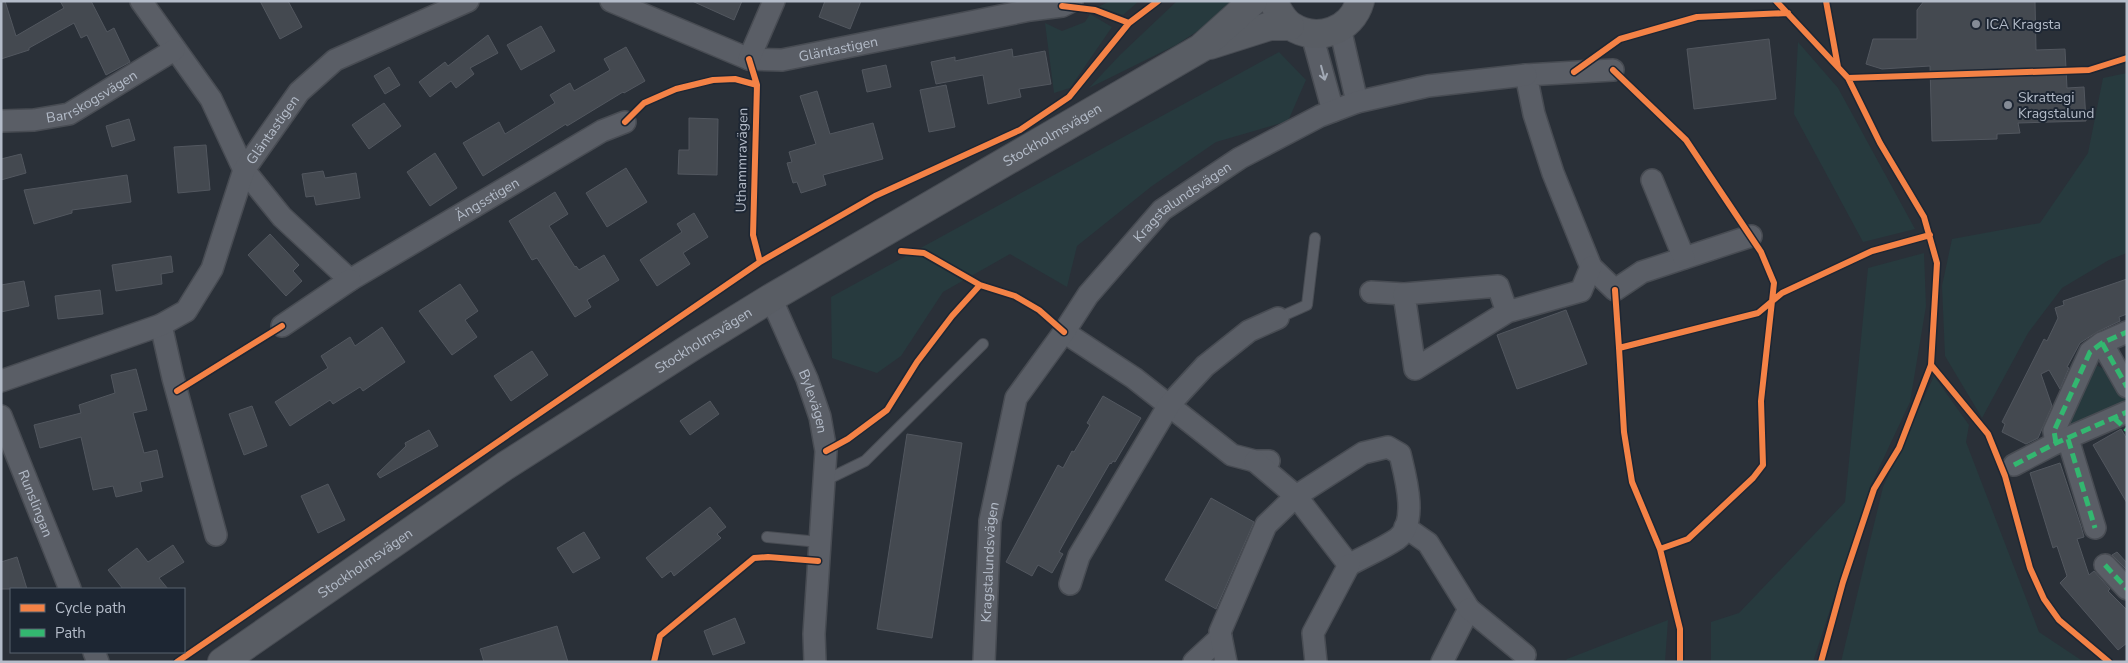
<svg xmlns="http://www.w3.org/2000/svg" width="2128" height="663" font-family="'Nunito Sans',sans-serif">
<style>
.green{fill:#273a3e}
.building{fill:#444950;stroke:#52575f}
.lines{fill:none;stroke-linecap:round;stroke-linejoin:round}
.lane-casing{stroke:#484c53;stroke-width:12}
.street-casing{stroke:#484c53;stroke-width:24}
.secondary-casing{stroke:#484c53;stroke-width:30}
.lane{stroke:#5a5e66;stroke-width:10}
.street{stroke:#5a5e66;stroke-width:21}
.secondary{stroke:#595d64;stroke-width:28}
.quiet{stroke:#33b770;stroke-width:5;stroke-dasharray:10 5;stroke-linecap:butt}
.cycleway-casing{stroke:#1d2633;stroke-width:9}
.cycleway{stroke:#f48246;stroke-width:6}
.oneway{stroke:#a2a9b5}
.poi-dot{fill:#848b96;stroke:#1d2633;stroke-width:2}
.labels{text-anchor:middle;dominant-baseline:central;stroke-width:4;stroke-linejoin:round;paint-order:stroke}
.poi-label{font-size:14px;fill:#b4bcc9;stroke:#1d2633;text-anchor:start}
.street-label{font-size:14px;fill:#b4bcc9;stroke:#1d2633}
</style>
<rect width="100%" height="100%" fill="#2a3038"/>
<!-- green -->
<path class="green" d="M1110,1H1139L1123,15L1098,7Z
M1177,1H1244L1176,45L1089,88L1120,55Z
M1090,14L1112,27L1070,88L1054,93L1045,23L1062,31L1085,22Z
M1798,42L1838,88L1915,229L1863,242L1794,114Z
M1279,52L1306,80L1288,121L1216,142L1152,186L1077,246L1067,287L1010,254L943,292L901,356L877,373L832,358L831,297Z
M2127,73V253L2109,260L2062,288L2028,333L1982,418L1945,356L1942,286L1952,239L2040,223L2088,153L2103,78Z
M1924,253L1926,306L1910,402L1870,487L1813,662H1711V622L1739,613L1845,502L1868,268Z
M2091,362L2107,371L2127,395V409L2068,430L2064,419Z
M1934,376L1969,425L1966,442L2039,632L2084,662H1841L1883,487Z
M1668,620L1665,662H1565L1567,659Z"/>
<!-- building -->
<path class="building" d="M1,1H5L16,36L64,8L60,1H91L107,32L114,28L130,62L106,75L87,35L81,38L74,23L29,48V50L1,59Z
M260,1H288L302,27L280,39Z
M692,1H742L734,20Z
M825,1H861L850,29L819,17Z
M1924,1H2035L2036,50L2065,49L2067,88L2084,87L2086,121L2018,123L2020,133L1997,134V139L1932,141L1930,66L1882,69L1866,64L1873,39H1917V10Z
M541,26L555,51L521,70L507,45Z
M488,35L498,53L470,68L474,74L456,88L451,81L430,97L419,82L445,62L448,66Z
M1769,39L1776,99L1694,109L1687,49Z
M626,47L645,81L624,93L623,92L567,126L566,124L483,176L463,143L499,122L505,134L555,103L550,95L570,83L574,91L610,70L604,59Z
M1012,49L1013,57L1045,51L1051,84L1019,89L1021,97L988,104L983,75L936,84L931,62L955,57V61Z
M886,65L891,87L867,92L862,70Z
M389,67L400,85L385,94L374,76Z
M946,85L955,127L929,132L920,90Z
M817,91L830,134L873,123L883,159L823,175L826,185L801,193L797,182L793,183L787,163L792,162L789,152L816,144L800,96Z
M384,103L401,126L369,149L352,125Z
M689,118L718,119L717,175L678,174L679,150H689Z
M129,119L135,140L112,147L106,126Z
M206,145L210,190L178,193L174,147Z
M435,153L457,188L430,206L407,172Z
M21,154L26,173L1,180V159Z
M626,168L647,202L607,227L586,193Z
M323,171L325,178L356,173L360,198L316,205L314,196L306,197L302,174Z
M127,175L131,202L72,210V213L34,224L24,190Z
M555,192L568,214L549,226L575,267L576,266L579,270L604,255L619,280L587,300L591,307L575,317L537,258L532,260L509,221Z
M694,213L708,237L683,253L690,264L657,286L640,260L682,232L677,224Z
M270,234L299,265L293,271L302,281L286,296L248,255Z
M171,256L173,272L161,274L162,284L116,291L112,265Z
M2127,279V314L2119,317L2120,321L2097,332L2080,343L2067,367L2069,368L2060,389L2049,370L2041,374L2052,406L2038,438L2026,444L2002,432L2005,424L2002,422L2044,339L2047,341L2058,318L2055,308L2064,305L2063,301Z
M24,281L29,306L1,312V285Z
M460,284L478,311L465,320L477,337L452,355L419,311Z
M100,290L103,314L58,319L55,296Z
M1566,310L1587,364L1517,389L1497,335Z
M382,327L405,362L363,391L360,387L333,404L330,400L290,426L275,402L328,368L321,356L350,337L355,346Z
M532,351L548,375L511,401L494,376Z
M136,369L147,410L133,413L144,453L157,450L163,477L140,482L142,491L116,497L113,486L93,490L81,437L40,448L34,425L81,413L79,405L115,393L111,375Z
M1103,396L1141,418L1115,462L1113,461L1111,464L1110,463L1074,525L1059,552L1063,554L1052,573L1038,565L1032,576L1006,562L1058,465L1063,468L1072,451L1074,452L1090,425L1087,423Z
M710,401L719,414L690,435L680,421Z
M252,406L267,446L244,455L229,414Z
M2121,429L2127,439V503L2093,445Z
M429,430L438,446L380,478L377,474L406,446L405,443Z
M907,434L962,443L932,638L877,629Z
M2060,463L2081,526L2084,537L2077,539L2089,575L2094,571L2110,589L2108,591L2127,610V643L2118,650L2060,583L2067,576L2057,546L2053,548L2030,473Z
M328,484L345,520L318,533L301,496Z
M1211,498L1254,522L1216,609L1165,580Z
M710,507L726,527L717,534L721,538L674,576L671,571L662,578L646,558Z
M584,532L600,558L573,573L557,548Z
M173,545L184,562L159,578L168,589H123L108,570L137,548L148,562Z
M2117,552L2127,563V570L2112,555Z
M17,557L27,589H1V562Z
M735,618L745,643L713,655L704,631Z
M557,626L568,662H484L480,649Z"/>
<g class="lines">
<defs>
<path id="lane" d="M1278,318L1307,305L1315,238
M824,481L865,461L983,344
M767,537L819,542"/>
<g id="street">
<path id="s1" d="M141,1L211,99L244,170L282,217L350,280L602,131L625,122"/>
<path id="s2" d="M611,1L749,59L782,60L1030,10L1062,6L1072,1"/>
<path d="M1340,28L1357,102"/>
<path d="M1312,35L1333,111"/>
<path d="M749,59L774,1"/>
<path d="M1613,70L1526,75L1534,114L1553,173L1591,267L1615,290L1642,272L1751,236"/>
<path id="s3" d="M2,121L34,120L69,114L174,50"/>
<path d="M1652,180L1684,258"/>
<path d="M1371,292L1404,294"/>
<path id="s4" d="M771,298L807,379L820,417L826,451L814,634L815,662"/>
<path d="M1507,312L1498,286L1404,294L1415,369L1507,312L1581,291L1591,267"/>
<path d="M161,325L173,378L216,535"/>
<path d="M282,326L350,280"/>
<path d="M1064,332L1134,378L1232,455L1255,461H1269"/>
<path d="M2102,343L2127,387"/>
<path id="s5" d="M1,381L161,325L186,311L212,269L244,170L299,92L335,60L468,1"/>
<path id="s6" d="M1,416L70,589"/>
<path d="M2068,439L2095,528"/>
<path d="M2056,443L2054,431L2090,352L2102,343L2127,332"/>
<path d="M2014,465L2056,443L2127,412"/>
<path d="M1405,527L1428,543L1469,609L1442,662"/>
<path d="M2105,565L2127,589"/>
<path d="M1070,584L1079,556L1169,405L1205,366L1249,331L1278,318"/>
<path d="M1469,609L1525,655"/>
<path d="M94,652L98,662"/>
<path id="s7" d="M984,662L990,521L1016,398L1064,332L1088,295L1162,210L1240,158L1320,116L1357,102L1428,86L1526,75"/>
<path d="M1194,662L1221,637"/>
<path d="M1226,662L1220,632L1266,525L1296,496L1349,565C1365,556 1382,549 1397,539C1419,523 1405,475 1400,454L1388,447L1363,453L1296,496L1255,461"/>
<path d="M1316,662L1313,633L1349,565"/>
</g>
<g id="secondary">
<path d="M1273,1C1278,11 1282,20 1291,26C1317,43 1352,31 1360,1"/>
<path d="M1210,45L1270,26H1290"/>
<path id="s8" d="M222,662L505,466L693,346L771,298L1201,48L1253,1"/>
</g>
</defs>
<!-- lane casing -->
<use href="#lane" class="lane-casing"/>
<!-- street casing -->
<use href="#street" class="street-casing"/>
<!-- secondary casing -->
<use href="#secondary" class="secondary-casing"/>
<!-- lane -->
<use href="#lane" class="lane"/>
<!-- street -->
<use href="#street" class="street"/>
<!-- secondary -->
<use href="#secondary" class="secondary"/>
<!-- quiet -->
<path class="quiet" d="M2102,343L2127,387
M2114,418L2127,430
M2068,439L2095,528
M2056,443L2054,431L2090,352L2102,343L2127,332
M2014,465L2056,443L2127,412
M2105,565L2127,589"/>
<defs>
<path id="cycleway" d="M1776,1L1848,78L1880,143L1924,217L1937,263L1931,365L1899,448L1874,489L1843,582L1821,662
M1826,1L1838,67
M1062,6L1095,10L1129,23
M749,59L757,85L753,235L760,262
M1613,70L1686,140L1761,252L1774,283L1761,401L1763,465L1753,478L1688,539L1660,549L1680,629V662
M1574,72L1620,39L1697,17L1788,13
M1848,78L2089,70L2127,58
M625,122L644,103L676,89L713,80L735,79L757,85
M901,251L924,253L980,285
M1615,290L1619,348L1758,313L1782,293L1872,251L1930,235
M1619,348L1624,432L1632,482L1660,549
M1931,365L1988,434L2005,476L2030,568L2044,599L2059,620L2109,662
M177,391L282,326
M826,451L848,439L887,410L917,362L952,316L980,285L1015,296L1039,310L1064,332
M177,662L760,262L875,196L1020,130L1069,97L1129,23L1158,1
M654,662L660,636L754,558L768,557L818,561"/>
</defs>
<!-- cycleway casing -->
<use href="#cycleway" class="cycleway-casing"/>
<!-- cycleway -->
<use href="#cycleway" class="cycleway"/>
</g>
<!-- one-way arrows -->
<defs><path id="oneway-shaft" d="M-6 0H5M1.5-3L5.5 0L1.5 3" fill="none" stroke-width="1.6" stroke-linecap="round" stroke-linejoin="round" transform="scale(1.25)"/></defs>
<use class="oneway" href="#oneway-shaft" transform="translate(1323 73) rotate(75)"/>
<!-- markers -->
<g class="poi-dot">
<circle cx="1976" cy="24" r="5"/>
<circle cx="2008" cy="105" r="5"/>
</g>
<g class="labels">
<!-- poi labels -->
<g class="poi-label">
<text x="1986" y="24">ICA Kragsta</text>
<text x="2018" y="97">Skrattegi<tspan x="2018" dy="16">Kragstalund</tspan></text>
</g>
<!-- street labels -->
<g class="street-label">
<text stroke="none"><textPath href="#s2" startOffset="240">Gläntastigen</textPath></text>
<text stroke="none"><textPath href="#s3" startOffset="95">Barrskogsvägen</textPath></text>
<text stroke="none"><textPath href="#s5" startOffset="401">Gläntastigen</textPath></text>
<text stroke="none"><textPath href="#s8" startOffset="984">Stockholmsvägen</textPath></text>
<text transform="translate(742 160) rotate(-89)">Uthammravägen</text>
<text stroke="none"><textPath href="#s1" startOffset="511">Ängsstigen</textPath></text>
<text stroke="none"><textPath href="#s7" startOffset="526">Kragstalundsvägen</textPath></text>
<text stroke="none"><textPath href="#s8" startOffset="579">Stockholmsvägen</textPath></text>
<text stroke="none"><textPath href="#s4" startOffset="112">Bylevägen</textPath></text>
<text stroke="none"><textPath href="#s6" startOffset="94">Runslingan</textPath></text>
<text stroke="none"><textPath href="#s8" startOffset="174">Stockholmsvägen</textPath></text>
<text stroke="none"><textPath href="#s7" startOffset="100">Kragstalundsvägen</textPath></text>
</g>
</g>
<!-- border -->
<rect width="2128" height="663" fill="none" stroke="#b4bcc9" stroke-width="5"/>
<!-- legend -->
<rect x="10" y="588" width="175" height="65" fill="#1d2633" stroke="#59626f"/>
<rect x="20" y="604" width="25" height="8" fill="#f48246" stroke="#59626f"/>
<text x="55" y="613" font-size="15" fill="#b4bcc9">Cycle path</text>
<rect x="20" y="629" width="25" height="8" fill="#33b770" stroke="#59626f"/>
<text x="55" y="638" font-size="15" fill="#b4bcc9">Path</text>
</svg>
